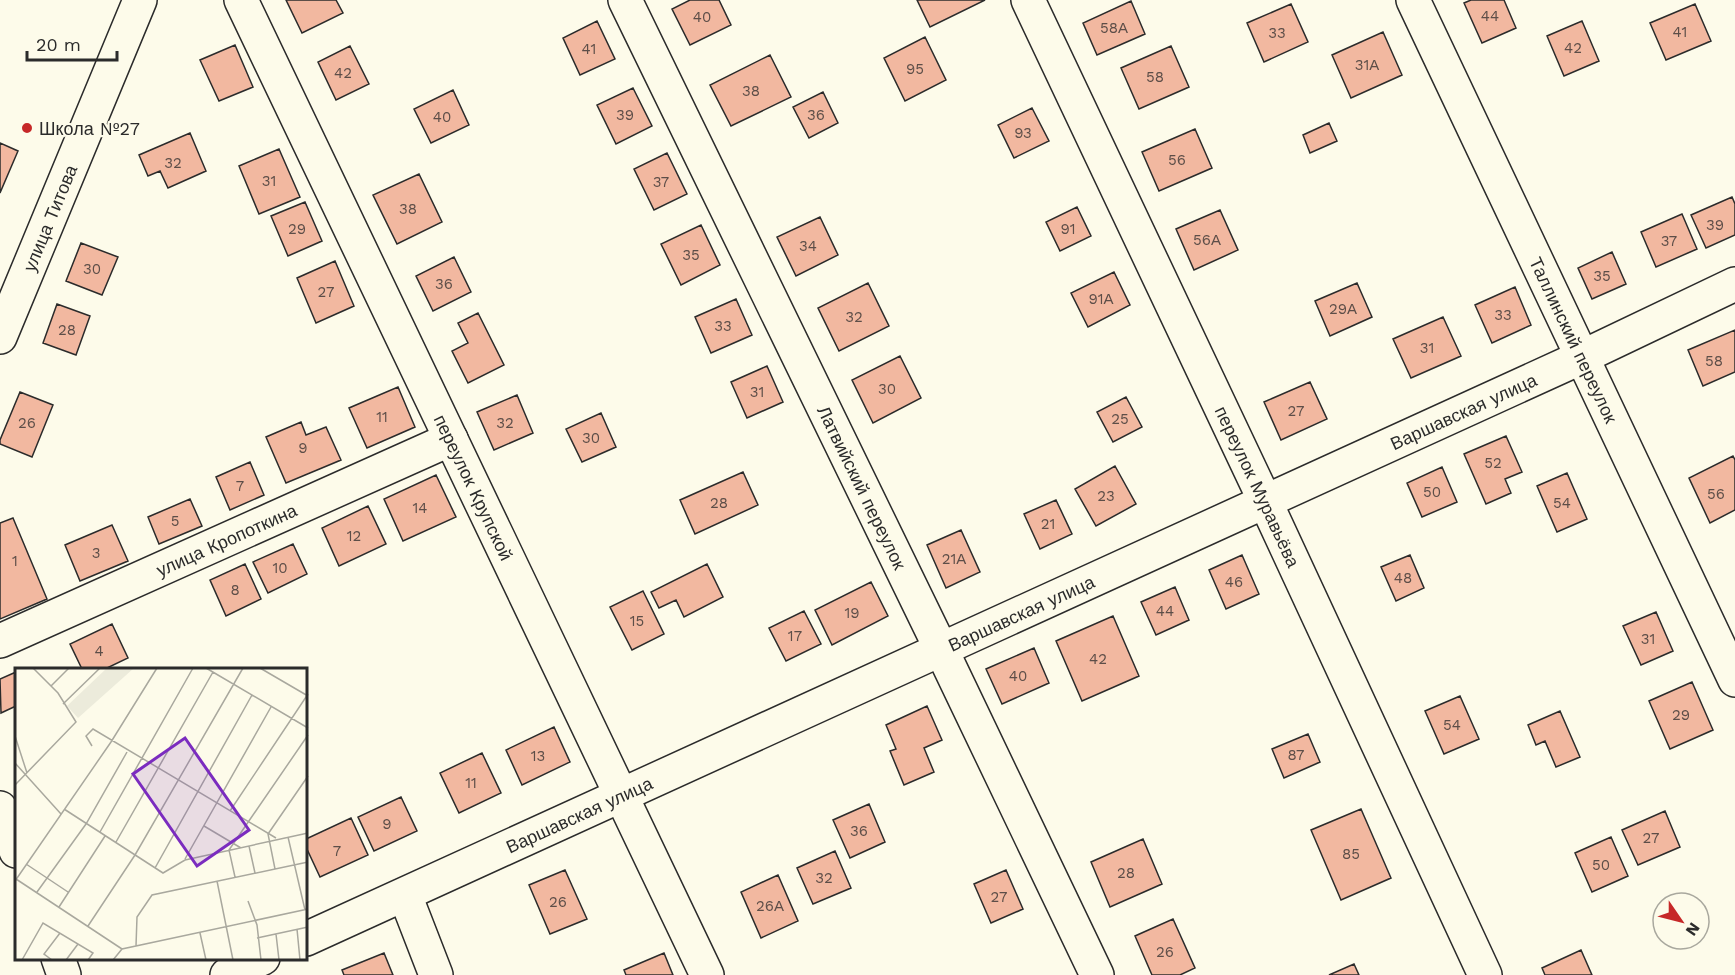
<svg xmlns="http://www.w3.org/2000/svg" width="1735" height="975" font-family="'Work Sans',sans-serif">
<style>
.building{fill:#f2b8a0;stroke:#2b2b2b;stroke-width:1.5}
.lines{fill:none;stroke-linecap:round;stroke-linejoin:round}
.minor-casing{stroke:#2b2b2b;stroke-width:36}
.minor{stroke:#fdfbea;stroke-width:33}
.poi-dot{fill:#c62828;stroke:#fdfbea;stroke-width:2}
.labels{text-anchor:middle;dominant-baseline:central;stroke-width:4.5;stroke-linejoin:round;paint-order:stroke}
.number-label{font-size:15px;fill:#5d4e48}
.poi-label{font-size:18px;fill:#2b2b2b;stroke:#fdfbea;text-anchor:start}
.street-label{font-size:18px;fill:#2b2b2b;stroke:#fdfbea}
.inset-road{fill:none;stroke:#a9a89e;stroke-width:1.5}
.view{fill:#7b2cbf;fill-opacity:0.15;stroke:#7b2cbf;stroke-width:3}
.inset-edge{fill:none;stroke:#2b2b2b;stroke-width:3}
</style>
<rect width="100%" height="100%" fill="#fdfbea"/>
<!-- building -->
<path class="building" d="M286,0H336L343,13L302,33Z
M690,0H719L731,25L690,45L672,9Z
M917,0H985L930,27Z
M1471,0H1504L1516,28L1482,43L1464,3Z
M1131,1L1145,34L1097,55L1083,23Z
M1291,4L1308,42L1264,62L1247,23Z
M1695,4L1711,41L1666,60L1650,23Z
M597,21L615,59L580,75L563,38Z
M1582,21L1599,61L1564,76L1547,36Z
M1383,32L1402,75L1351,98L1332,55Z
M925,37L946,80L905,101L884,58Z
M235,45L253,87L219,101L200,60Z
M350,46L369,84L336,100L318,62Z
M1171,46L1189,87L1139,109L1121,68Z
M770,55L791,97L731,126L710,85Z
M633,88L652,126L616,144L597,105Z
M453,90L469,125L431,143L414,109Z
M823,92L838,123L809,138L793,107Z
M1032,108L1049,141L1014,158L998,125Z
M1329,123L1337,141L1310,153L1303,135Z
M1195,129L1212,168L1159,191L1142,152Z
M190,133L206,171L168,188L160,171L148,176L139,155Z
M0,143L18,151L0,193Z
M279,149L300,197L259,214L239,166Z
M667,153L687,194L654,210L634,169Z
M419,174L442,222L397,244L373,195Z
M1732,197L1735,204V235L1706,248L1691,215Z
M305,202L322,241L288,256L271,216Z
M1077,207L1091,236L1060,251L1046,222Z
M1220,210L1238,250L1194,270L1176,229Z
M1682,214L1697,249L1656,267L1641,232Z
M820,217L838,255L796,276L777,237Z
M701,225L720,265L681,285L661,244Z
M81,243L118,257L102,295L66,281Z
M1612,252L1626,284L1592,299L1578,268Z
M454,257L471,292L433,311L416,276Z
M335,261L354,306L316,323L297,278Z
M1114,272L1130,305L1088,327L1071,293Z
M868,283L889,326L839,351L818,308Z
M1357,283L1372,317L1330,336L1315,301Z
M1515,287L1531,325L1492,343L1475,305Z
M736,299L752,335L711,353L695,317Z
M57,304L90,316L76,355L43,343Z
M478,313L504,365L468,383L452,351L468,343L458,323Z
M1443,317L1461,356L1411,378L1393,339Z
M1735,330V372L1703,386L1688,350Z
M900,356L921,398L873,423L852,380Z
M767,366L783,402L747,418L731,382Z
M1310,382L1327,419L1281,440L1264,402Z
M398,387L415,427L367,448L349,408Z
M20,392L53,405L32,457L0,444V440Z
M517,395L533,433L494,450L477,412Z
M1126,397L1142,427L1113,442L1097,412Z
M601,413L616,447L582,462L566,429Z
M301,422L306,435L326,427L341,460L286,483L266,437Z
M1506,436L1522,472L1505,479L1511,493L1486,504L1464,454Z
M1733,456L1735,460V510L1710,523L1689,478Z
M250,462L264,495L230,510L216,477Z
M1115,466L1136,504L1096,526L1075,489Z
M1442,467L1457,502L1422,517L1407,483Z
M743,472L758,505L695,534L680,500Z
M1567,473L1587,519L1557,532L1537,486Z
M436,475L456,517L403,541L384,499Z
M190,499L202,526L159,544L148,517Z
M1056,500L1072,534L1040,549L1024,514Z
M368,506L386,544L339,566L322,528Z
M13,518L47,599L0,619V523Z
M112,525L128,561L80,581L65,545Z
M961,530L980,572L946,588L927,545Z
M293,544L307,574L268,593L253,562Z
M1242,555L1259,594L1226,609L1209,570Z
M1410,555L1424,588L1396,601L1381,567Z
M245,564L261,599L226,616L210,580Z
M707,564L723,597L684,617L676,600L659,608L651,592Z
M871,582L888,616L832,645L815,610Z
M1175,587L1189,620L1156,635L1141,602Z
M643,591L664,634L632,650L610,607Z
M804,611L821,644L786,661L769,628Z
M1656,612L1673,651L1641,665L1623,626Z
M1113,616L1139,676L1082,701L1056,641Z
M112,624L128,658L105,669H82L70,644Z
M1034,648L1049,683L1002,704L986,669Z
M16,672V706L1,713L0,679Z
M1692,682L1713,730L1670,749L1649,701Z
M1460,696L1479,739L1444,754L1425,711Z
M927,706L942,740L924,748L934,772L904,785L890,751L896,749L886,725Z
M1560,711L1580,757L1556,767L1545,741L1536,745L1528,725Z
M554,727L570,762L522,785L506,750Z
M1308,734L1320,762L1284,778L1272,749Z
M482,753L501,793L459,813L440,773Z
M401,797L417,831L374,851L358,817Z
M869,804L885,842L850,858L833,820Z
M1361,809L1391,878L1341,900L1311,830Z
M1665,811L1680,847L1638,865L1622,830Z
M351,818L368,855L320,877L306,847V839Z
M1611,837L1628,876L1592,892L1575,853Z
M1143,839L1162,884L1110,907L1091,862Z
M835,851L851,888L813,904L797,868Z
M565,870L587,919L550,934L529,885Z
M1006,870L1023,909L991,923L974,884Z
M778,875L798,921L761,938L741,892Z
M1173,919L1195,968L1180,975H1152L1135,936Z
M1581,950L1592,975H1545L1542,968Z
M384,953L393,975H344L342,970Z
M664,953L673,975H626L624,970Z
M1354,964L1359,975H1329Z"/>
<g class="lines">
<defs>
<g id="minor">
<path id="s1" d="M241,0L707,975"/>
<path id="s2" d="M625,0L941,649L1097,975"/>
<path id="s3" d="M1028,0L1265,501L1485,975"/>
<path id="s4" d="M1413,0L1735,680"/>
<path id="s5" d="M0,337L140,0"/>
<path id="s6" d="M0,641L451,439"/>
<path d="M0,808L16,851"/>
<path d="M405,895L436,975"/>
<path id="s7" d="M306,939L1582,357L1735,284"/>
<path d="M58,958L64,975"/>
<path d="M227,975L263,958"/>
</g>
</defs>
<!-- minor casing -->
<use href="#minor" class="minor-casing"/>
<!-- minor -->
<use href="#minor" class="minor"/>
</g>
<!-- markers -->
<circle class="poi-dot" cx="27" cy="128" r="6"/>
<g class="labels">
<!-- number labels -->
<g class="number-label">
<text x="1490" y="16">44</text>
<text x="702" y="17">40</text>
<text x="1114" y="28">58А</text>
<text x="1680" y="32">41</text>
<text x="1277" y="33">33</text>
<text x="1573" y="48">42</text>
<text x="589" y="49">41</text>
<text x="1367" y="65">31А</text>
<text x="915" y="69">95</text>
<text x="343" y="73">42</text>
<text x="1155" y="77">58</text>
<text x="751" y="91">38</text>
<text x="625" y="115">39</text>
<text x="816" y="115">36</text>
<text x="442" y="117">40</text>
<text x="1023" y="133">93</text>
<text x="1177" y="160">56</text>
<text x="173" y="163">32</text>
<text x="269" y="181">31</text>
<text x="661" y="182">37</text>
<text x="408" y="209">38</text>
<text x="1715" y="225">39</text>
<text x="297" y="229">29</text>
<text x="1068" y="229">91</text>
<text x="1207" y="240">56А</text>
<text x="1669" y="241">37</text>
<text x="808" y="246">34</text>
<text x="691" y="255">35</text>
<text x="92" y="269">30</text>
<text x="1602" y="276">35</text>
<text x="444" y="284">36</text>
<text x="326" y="292">27</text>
<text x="1101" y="299">91А</text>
<text x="1343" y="309">29А</text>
<text x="1503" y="315">33</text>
<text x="854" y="317">32</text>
<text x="723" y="326">33</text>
<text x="67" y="330">28</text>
<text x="1427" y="348">31</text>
<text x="1714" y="361">58</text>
<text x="887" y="389">30</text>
<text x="757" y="392">31</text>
<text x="1296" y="411">27</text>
<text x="382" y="417">11</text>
<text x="1120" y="419">25</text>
<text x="27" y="423">26</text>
<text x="505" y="423">32</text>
<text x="591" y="438">30</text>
<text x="303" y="448">9</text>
<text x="1493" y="463">52</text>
<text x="240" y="486">7</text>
<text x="1432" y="492">50</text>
<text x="1716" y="494">56</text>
<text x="1106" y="496">23</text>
<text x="719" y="503">28</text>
<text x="1562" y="503">54</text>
<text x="420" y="508">14</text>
<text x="175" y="521">5</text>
<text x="1048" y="524">21</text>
<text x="354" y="536">12</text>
<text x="96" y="553">3</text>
<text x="954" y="559">21А</text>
<text x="15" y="561">1</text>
<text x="280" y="568">10</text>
<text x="1403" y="578">48</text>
<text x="1234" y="582">46</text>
<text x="235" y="590">8</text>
<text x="1165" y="611">44</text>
<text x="852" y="613">19</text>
<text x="637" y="621">15</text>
<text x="795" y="636">17</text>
<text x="1648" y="639">31</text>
<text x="99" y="651">4</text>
<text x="1098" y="659">42</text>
<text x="1018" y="676">40</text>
<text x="1681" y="715">29</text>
<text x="1452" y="725">54</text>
<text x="1296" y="755">87</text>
<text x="538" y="756">13</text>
<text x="471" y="783">11</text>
<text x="387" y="824">9</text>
<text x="859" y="831">36</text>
<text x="1651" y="838">27</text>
<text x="337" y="851">7</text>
<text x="1351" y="854">85</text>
<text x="1601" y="865">50</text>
<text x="1126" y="873">28</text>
<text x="824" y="878">32</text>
<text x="999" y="897">27</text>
<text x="558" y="902">26</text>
<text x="770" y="906">26А</text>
<text x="1165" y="952">26</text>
</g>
<!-- poi labels -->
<g class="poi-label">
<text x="39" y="128">Школа №27</text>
</g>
<!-- street labels -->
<g class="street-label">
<text stroke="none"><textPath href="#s5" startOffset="129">улица Титова</textPath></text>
<text stroke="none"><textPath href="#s4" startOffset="376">Таллинский переулок</textPath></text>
<text stroke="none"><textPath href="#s7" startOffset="1272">Варшавская улица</textPath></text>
<text stroke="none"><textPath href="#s1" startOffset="540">переулок Крупской</textPath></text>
<text stroke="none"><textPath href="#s2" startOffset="542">Латвийский переулок</textPath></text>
<text stroke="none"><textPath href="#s3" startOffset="538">переулок Муравьёва</textPath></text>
<text stroke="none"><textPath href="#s6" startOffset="248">улица Кропоткина</textPath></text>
<text stroke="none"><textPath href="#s7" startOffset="786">Варшавская улица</textPath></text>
<text stroke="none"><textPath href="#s7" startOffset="300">Варшавская улица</textPath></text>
</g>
</g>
<!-- overview -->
<g transform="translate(15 668)">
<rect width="292" height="292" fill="#fdfbea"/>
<path d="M92,0H119L63,50L52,38Z" fill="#ecebdb"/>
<path class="inset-road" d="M191,0L293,60M245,0L293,28M36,18L54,0M48,36L85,0M0,68L12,105M77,78L71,68L78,61L261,170M0,95L46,146M0,117L61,54L43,25L18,0M49,141L148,205L170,192L293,165M215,143L293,26M189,158L226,180M85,164L178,0M273,169L290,242M101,174L198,4M234,178L240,205M170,191L256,39M11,196L53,224M140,200L237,27M260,201L253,166L293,108M220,209L214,182L293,67M1,211L107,281M0,213L96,74L142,0M202,213L218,292M22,224L71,156L112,84M233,233L242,257L246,292M44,239L90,168M73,258L120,187L228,0M282,261L285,292M185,265L191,292M261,266L264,292M242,270L293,259M121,278L122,249L137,227L293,194M7,292L28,255L78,285L73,292M37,292L29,286L45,265M51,292L63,276M98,292L107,281L293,241"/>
<path class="view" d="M170,70L234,162L182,198L118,106Z"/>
<rect width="292" height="292" class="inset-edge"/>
</g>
<!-- north arrow -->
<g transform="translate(1681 921) rotate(125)"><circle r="28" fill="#fdfbea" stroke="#a9a89e" stroke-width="1.5"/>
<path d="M0-4.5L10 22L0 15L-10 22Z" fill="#c62828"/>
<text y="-9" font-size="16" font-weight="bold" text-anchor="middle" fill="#2b2b2b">N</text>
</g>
<!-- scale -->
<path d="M27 51v9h90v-9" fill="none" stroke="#2b2b2b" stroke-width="3"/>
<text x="36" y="51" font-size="18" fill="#2b2b2b" stroke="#fdfbea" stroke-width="4.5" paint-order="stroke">20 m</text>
</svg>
